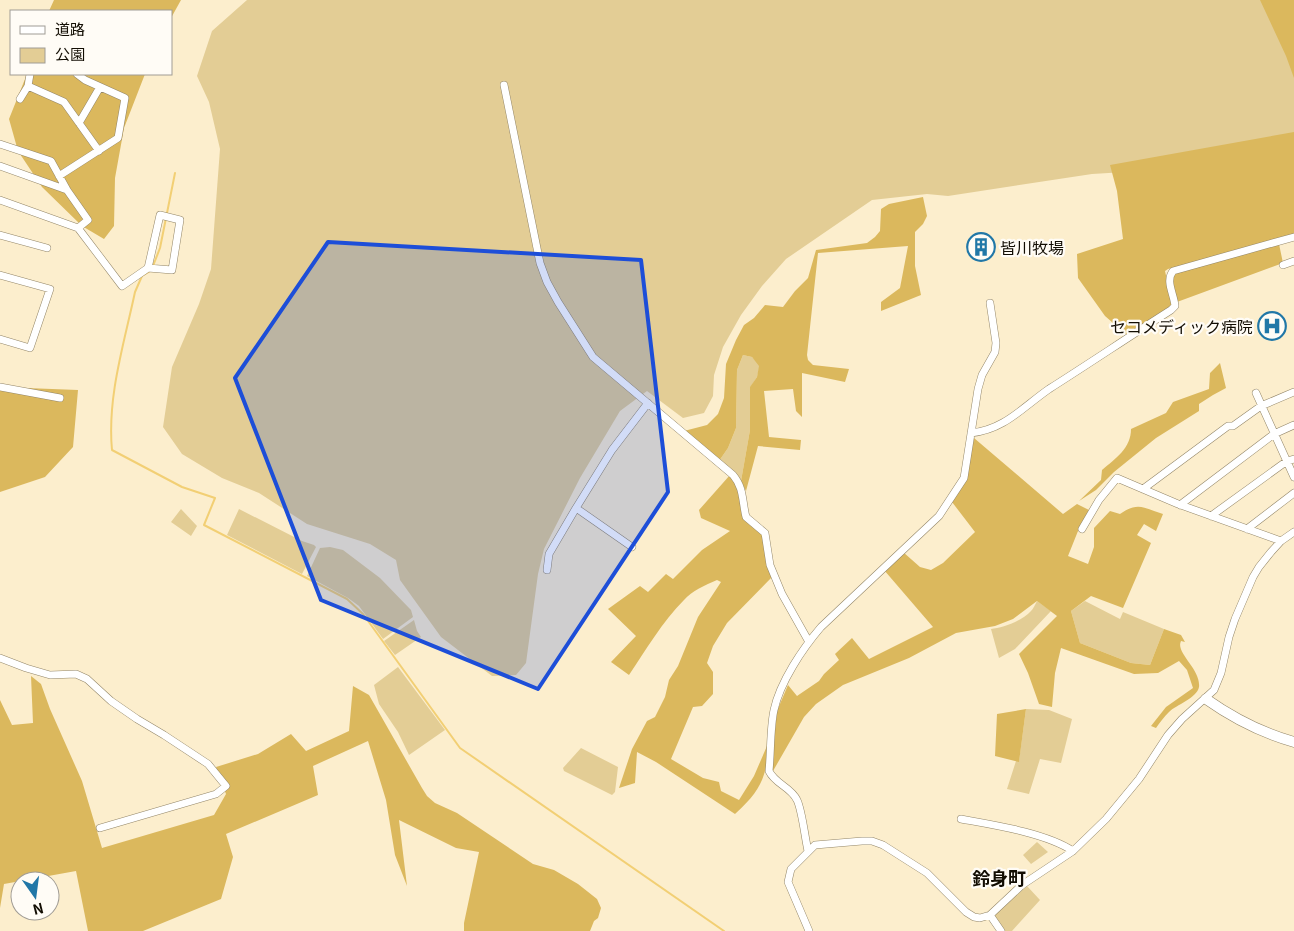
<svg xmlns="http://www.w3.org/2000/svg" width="1294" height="931" font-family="Georgia,'Noto Sans JP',serif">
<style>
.green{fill:#e3cd95}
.forest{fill:#dbb85d}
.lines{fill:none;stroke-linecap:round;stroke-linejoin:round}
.stream{stroke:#f2cf74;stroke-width:2}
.street-casing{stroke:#938668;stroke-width:8}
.secondary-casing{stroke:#938668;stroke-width:11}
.street{stroke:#fff;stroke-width:7}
.secondary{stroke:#fff;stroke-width:10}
.marked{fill:#1d4ed8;fill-opacity:0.2;stroke:#1d4ed8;stroke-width:4;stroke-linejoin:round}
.labels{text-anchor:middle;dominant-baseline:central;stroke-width:4.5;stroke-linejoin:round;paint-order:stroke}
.poi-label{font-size:16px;fill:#120d03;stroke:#fffcf6;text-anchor:start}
.neighbourhood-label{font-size:18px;font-weight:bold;fill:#120d03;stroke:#fffcf6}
</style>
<rect width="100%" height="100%" fill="#fceecd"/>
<!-- green -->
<path class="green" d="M247,0H1294V151L1142,171L1092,174L948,196L927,194L872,200L786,259L762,286L741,315L723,347L714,375L713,396L704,413L683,418L647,391L620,411L580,478L544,549L538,574L526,663L516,675L492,676L441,637L400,580L396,560L370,544L307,524L259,493L222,478L182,454L163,427L172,367L199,304L211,269L220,149L209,102L197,76L212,31Z
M743,355L752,357L760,365L757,377L750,388V430L741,481L734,472L719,461L728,448L736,428L737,370Z
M181,509L197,526L191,536L171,522Z
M239,509L302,541L314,545L316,547L302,574L227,535Z
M330,547L343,550L380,578L411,610L413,617L383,639L359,606L348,598L307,576L320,548Z
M1037,601L1051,611L1015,649L999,658L991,629C1003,628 1022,621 1031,611C1033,609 1035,605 1037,601Z
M1085,601L1120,619L1123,612L1164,629L1150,665L1131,663L1080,643L1071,611Z
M414,620L417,631L421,637L395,655L384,641Z
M398,667L445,730L409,755L398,732L379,704L374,685Z
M1026,709L1049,710L1072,719L1061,763L1040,759L1029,794L1007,789L1016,761H1019Z
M581,748L618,767L615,792L612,795L564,771L563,768Z
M1037,842L1048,852L1031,864L1023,855Z
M1027,886L1040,900L1012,931H1004L995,917V914Z"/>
<!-- forest -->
<path class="forest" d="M54,0H181L171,18V11H49Z
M1260,0H1294V78L1286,56Z
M27,74H145L124,128L115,178L114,226L104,239L82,226L42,187L18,151L9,119Z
M1294,132V235L1168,269L1165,271L1173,306L1128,336L1105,316L1078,278L1077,254L1123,239L1117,191L1110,165Z
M923,197L927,216L923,224L915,232V266L921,295L881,311V302L900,288L908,246L818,253L807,355L808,360L813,365L849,369L845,382L802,373V417L796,411L793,389L764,391L769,437L801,440L800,450L758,446L746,491L741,481L750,430V387L757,377L759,366L752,357L743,355L737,370L736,428L728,448L719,461L684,431L707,425L718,414L724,398L726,364L736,340L744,325L754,318L765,305L783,307L795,291L808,278L816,250L867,243L875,237L880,231L881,209L889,204Z
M1279,244L1283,263L1177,302L1171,281L1174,273Z
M1220,363L1226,388L1213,395L1199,404V411L1156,438L1114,472L1096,490L1079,501L1101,480L1102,470C1116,458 1131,448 1131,429L1166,413L1173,402L1209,389L1210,373Z
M0,387L78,390L73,447L45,477L0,492Z
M974,438L1063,514L1077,504L1089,510L1080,526L1068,556L1088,564L1094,547V528L1110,511L1120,514C1139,501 1143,508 1163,514L1156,531L1144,524L1137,535L1151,543L1123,608L1091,596L1071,611L1080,643L1131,663L1150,665L1164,629L1181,635L1185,642L1181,641C1175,653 1201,669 1199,687C1197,698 1176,705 1169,712C1164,717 1160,722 1156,728L1151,726L1166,707L1193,688L1187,670L1179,661L1158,673L1134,674L1061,648L1055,673L1052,707L1039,704L1028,673L1019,654L1057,616L1037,601L1013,619L995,626L956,633L909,658L843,685L816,704L804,717L773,771L771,769L777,711L788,685L797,696L819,681L824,674L839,660L835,654L852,638L869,659L933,627L884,570L903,552L920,567L931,570L943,563L975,532L952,502L961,488Z
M730,475L736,484L744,519L763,534L772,577L727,623L713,646L707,663L713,672V694L702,706L693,707L671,759L703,778L719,782L721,791L739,800L754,776L770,739C766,777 763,788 735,814L656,762L637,752L635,783L619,788L632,749L647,721L655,717L665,697L669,680L678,666L698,617L721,582L717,580C705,585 692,591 684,600C662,622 646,650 629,675L611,662L636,636L608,609L640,586L648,592L666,574L673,579L702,550L730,531L701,518L699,510Z
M31,676L41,684L50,709L82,781L102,848L214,815L226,794L216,767L258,754L291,734L306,751L349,731L353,686L369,695L422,788L427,796L435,803L457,813L533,864L554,870L578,884L597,899L601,908L598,918L594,921L590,931H464V923L479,852L456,848L399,820L407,886L395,855L386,800L368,741L313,766L318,795L226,834L233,857L221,899L143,931H88L76,871L4,884L0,908V700L12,725L33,723Z
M1026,709L1019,762L995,756L997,714Z"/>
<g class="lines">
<!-- stream -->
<path class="stream" d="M153,266L160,248L175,173
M152,270L142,276L135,292C124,344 107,397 112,450L182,487L215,498L204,525L347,599L363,614L460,748L724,931"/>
<defs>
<path id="street" d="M504,85L540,263L547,282L558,302L593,357L733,475C744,488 742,501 746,517L765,533L770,565L782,594L809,642
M28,86L64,102L99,151
M20,99L28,86L30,74
M79,123L100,87
M0,144L51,161L67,190L88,220L78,228L0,200
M0,166L67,190
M59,176L118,138L125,98L85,80L77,74
M78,228L122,286L148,268L160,215L180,220L172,270L148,268
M0,235L47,248
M1283,265L1294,261
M0,275L50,289L30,348L0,339
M0,387L60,398
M1256,393L1294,477
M971,433C1004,430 1023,407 1049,389C1090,363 1130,336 1171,310L1175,306C1174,294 1165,281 1173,271L1294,237
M1143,489L1228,426H1233L1261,406L1294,392
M1180,505L1274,434L1294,425
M576,508L632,547
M1211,516L1287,461L1294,459
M1082,529L1099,500L1117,478L1178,504L1281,541
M1247,529L1294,493
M547,570L549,554L576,508L612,450L648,403
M0,658L26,668L50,675L76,674L87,679L111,701L137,719L164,735L208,764L226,786L216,794L100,828
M961,819C994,825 1046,833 1073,851
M808,851C805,838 802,810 797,800C791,787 775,784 769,771C771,752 770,728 774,710C780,682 803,648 821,627L939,516L964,478L978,389L982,375L995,352L996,343L990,303
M990,915L1001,931
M809,931L788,882L791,869L815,845L862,841H872L883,845L927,873L966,912L974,917L980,918L990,915L1022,885L1073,851L1106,819L1139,779L1168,735L1182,719L1214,690L1221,673L1229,637L1235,619L1253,577L1259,567L1271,552L1281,541L1294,532"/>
<path id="secondary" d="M1206,699C1233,718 1262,733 1294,742"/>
</defs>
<!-- street casing -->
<use href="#street" class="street-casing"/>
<!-- secondary casing -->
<use href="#secondary" class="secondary-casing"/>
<!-- street -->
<use href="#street" class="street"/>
<!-- secondary -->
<use href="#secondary" class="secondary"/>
</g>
<!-- marked area -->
<path class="marked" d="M328,242L641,260L668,492L538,689L321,600L235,378Z"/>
<!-- icons -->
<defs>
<symbol id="building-ring" viewBox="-11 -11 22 22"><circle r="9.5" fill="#fffcf6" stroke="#2177a7" stroke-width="1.5"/><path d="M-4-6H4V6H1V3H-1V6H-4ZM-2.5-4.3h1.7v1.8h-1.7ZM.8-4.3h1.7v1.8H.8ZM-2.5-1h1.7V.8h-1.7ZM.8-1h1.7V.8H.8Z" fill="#2177a7"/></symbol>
<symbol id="hospital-ring" viewBox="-11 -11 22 22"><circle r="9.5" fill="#fffcf6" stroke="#2177a7" stroke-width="1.5"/><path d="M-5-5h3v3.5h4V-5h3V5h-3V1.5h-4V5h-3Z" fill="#2177a7"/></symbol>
</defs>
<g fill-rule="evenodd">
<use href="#building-ring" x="965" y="231" width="32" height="32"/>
<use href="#hospital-ring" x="1256" y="310" width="32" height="32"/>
</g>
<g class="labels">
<!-- poi labels -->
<g class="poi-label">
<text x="1000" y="247">皆川牧場</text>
<text x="1253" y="326" text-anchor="end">セコメディック病院</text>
</g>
<!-- neighbourhood labels -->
<g class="neighbourhood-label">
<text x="999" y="877">鈴身町</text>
</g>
</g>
<!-- legend -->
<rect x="10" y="10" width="162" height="65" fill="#fffcf6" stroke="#a09c95"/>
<rect x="20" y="26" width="25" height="8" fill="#ffffff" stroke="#a09c95"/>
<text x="55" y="35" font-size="15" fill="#120d03">道路</text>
<rect x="20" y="48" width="25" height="15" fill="#e3cd95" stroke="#a09c95"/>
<text x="55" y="60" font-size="15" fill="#120d03">公園</text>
<!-- north arrow -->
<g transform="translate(35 896) rotate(166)"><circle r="24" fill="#fffcf6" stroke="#a09c95"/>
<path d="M0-4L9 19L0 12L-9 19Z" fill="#2177a7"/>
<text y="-8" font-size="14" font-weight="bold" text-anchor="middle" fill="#120d03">N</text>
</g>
</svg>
